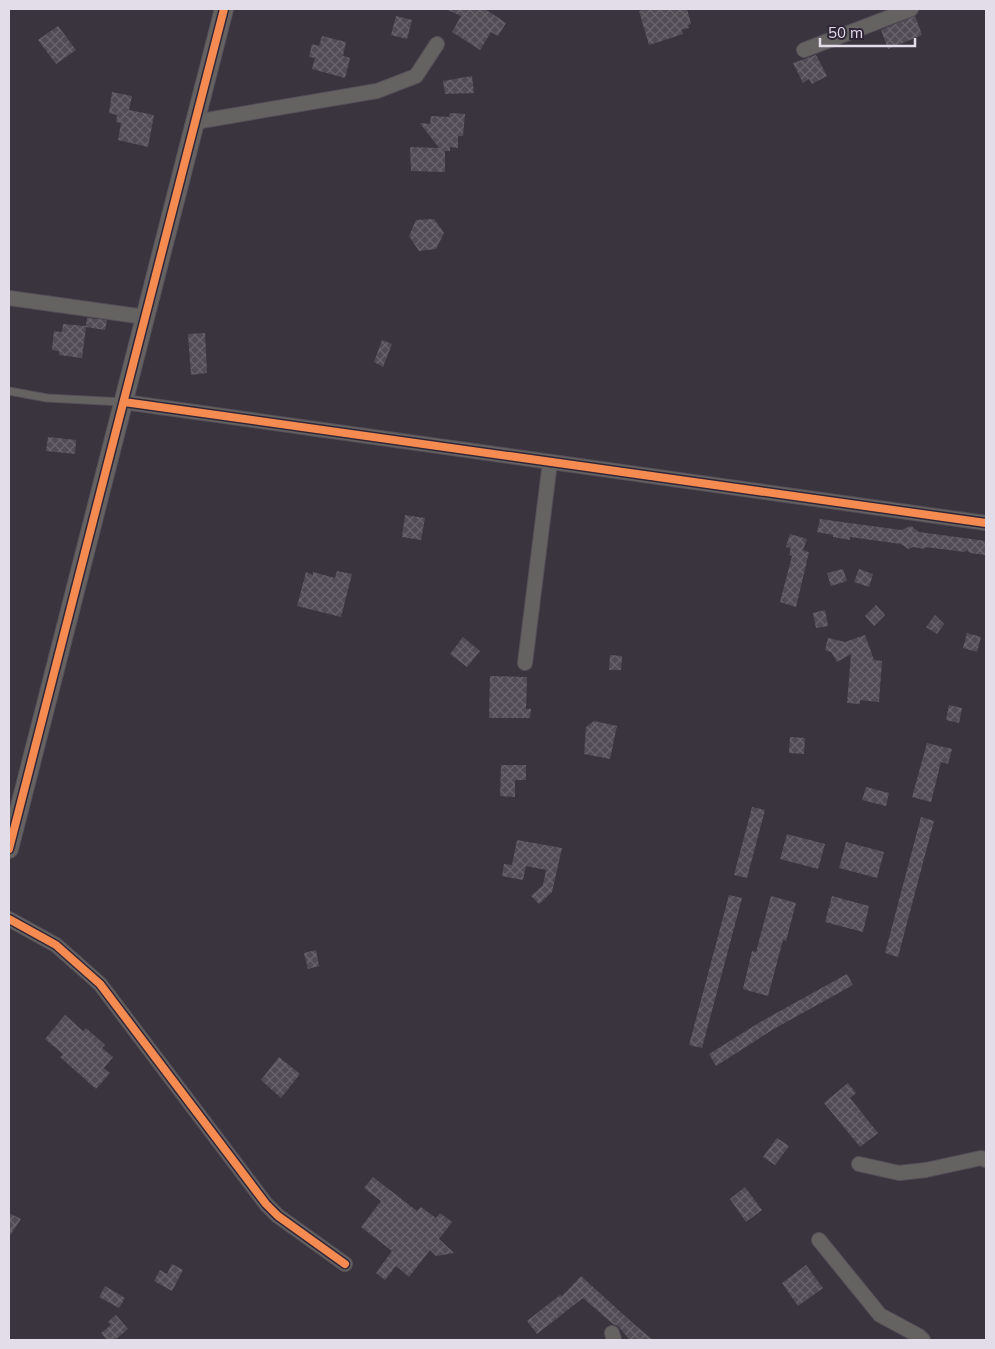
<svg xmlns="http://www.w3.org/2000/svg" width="995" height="1349" font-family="Mulish,sans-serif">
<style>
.building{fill:url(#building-cross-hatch)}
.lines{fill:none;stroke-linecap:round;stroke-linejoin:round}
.service-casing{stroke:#555059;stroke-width:9}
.minor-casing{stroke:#555059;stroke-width:16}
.tertiary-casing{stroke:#555059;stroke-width:20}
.service{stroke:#656362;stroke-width:7}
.minor{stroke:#656362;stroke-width:14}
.tertiary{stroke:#656362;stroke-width:18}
.cycleway-casing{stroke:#302638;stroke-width:11}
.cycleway{stroke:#f68b52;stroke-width:8}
</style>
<defs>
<pattern id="building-cross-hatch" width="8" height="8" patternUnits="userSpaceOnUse" patternTransform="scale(1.25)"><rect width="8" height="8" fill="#514c55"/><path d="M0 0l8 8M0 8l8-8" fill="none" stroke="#6a656d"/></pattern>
</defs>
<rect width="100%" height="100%" fill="#3a343f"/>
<!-- building -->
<path class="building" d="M446,9H485L506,23L498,36L491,32L480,50L452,32L461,16Z
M646,9H687L691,24L688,25L689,28L681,30L683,34L649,45L639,11Z
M396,16L412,20L407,39L391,35Z
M915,16L922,35L888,49L881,30Z
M58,26L76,50L56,64L38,40Z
M322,36L346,42L343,56L350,58L345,78L312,69L315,58L309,57L312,44L319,46Z
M816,55L827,76L812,84L809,79L803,83L793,63Z
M472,76L474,93L445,94L443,81Z
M112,92L132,96L129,110L154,115L148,147L118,140L121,123L116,122L117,115L109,113Z
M450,113L465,114L463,136H458V148L450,147V151H445V172L411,171L410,147L439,148L420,123L430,124L431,116L449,117Z
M434,219L444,233L436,249L419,251L409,236L416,220Z
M87,318L107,320L105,330L86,327L82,358L59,355V351L52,350L54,331L62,332L63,324L86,326Z
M205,333L207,373L191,375L188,334Z
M382,340L392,344L383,367L374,362Z
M48,437L76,440L75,454L46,451Z
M405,515L425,518L421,540L402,537Z
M820,519L901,530L911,526L919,532L986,541V555L970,553L967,550L965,552L925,547V549L913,547L908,549L901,544L850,537V540L833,537V535L817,532Z
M790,534L807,539L803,550L809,552L796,607L780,602L792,556L789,555L791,548L786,547Z
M843,569L847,581L831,586L827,573Z
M859,569L873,574L869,587L854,582Z
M337,571L352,574L341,617L297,606L306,572L313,575V572L335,578Z
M876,605L885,615L874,626L865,616Z
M825,610L828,626L816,628L813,613Z
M935,615L944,624L937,634L926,627Z
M967,633L981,637L977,652L963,648Z
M865,635L874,660L882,661L879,702L860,700V704L847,703L851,654L837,662L831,652L825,650L828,638L845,642Z
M463,637L480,651L467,667L450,654Z
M610,655L622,656L621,670H609Z
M490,676L527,677L526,709H531L530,718H489Z
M949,705L962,708L959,723L946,720Z
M594,721L617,726L610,759L584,754L586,727Z
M790,737L805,738L804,754L789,753Z
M927,743L952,749L948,764L941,762L931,802L912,797Z
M501,765H526V780H515V797L500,796Z
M866,787L889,793L886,806L862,800Z
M752,807L765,810L747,878L734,875Z
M921,817L934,821L898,957L885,953Z
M787,834L825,844L818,869L780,859Z
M517,840L562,848L552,892L539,904L531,896L543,885L546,870L526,866L523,880L502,876L504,864L512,865Z
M846,842L884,852L877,878L839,868Z
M729,895L742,898L702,1048L689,1045Z
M771,896L796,903L786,941L783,940L768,996L743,989L752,951L756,952Z
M832,896L869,906L863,932L825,922Z
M316,950L319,966L308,969L304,953Z
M847,974L853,985L772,1030L716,1066L709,1054L762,1021Z
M65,1015L83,1031L86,1028L105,1045L102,1048L113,1057L104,1068L110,1073L96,1089L60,1057L63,1054L45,1039Z
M279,1057L300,1074L281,1098L261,1080Z
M848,1083L856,1093L850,1098L878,1133L860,1147L824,1103Z
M777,1138L789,1146L775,1165L763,1157Z
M373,1177L417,1211L421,1207L436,1218L440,1213L452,1222L439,1239L454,1253L436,1256L430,1250L409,1277L396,1266L385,1280L376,1273L392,1251L361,1227L381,1201L364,1188Z
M745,1187L762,1210L746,1222L730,1199Z
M9,1213L21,1219L9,1237Z
M172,1264L183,1270L172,1291L154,1281L160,1270L167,1274Z
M806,1265L823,1288L798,1306L782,1283Z
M581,1276L636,1326L653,1340H630L618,1326L613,1324L583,1298L537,1334L527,1321L560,1295L562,1296Z
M105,1286L125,1298L119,1308L99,1297Z
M116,1315L128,1329L115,1340H107L101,1333L111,1325L108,1322Z"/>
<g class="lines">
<defs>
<path id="service" d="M9,391L47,398L123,402"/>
<path id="minor" d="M804,50L911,9
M195,122L377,91L416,76L437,44
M9,298L145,317
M124,402L986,523
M525,663L550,462
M9,919L56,945L100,984L266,1204L278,1216L345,1264
M859,1164L899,1173L926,1170L981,1158L986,1160
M819,1240L880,1315L919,1336L923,1340
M612,1333L614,1340"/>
<path id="tertiary" d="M9,849L224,9"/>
</defs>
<!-- service casing -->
<use href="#service" class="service-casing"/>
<!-- minor casing -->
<use href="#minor" class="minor-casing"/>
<!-- tertiary casing -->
<use href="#tertiary" class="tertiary-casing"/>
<!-- service -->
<use href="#service" class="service"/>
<!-- minor -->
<use href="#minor" class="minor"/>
<!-- tertiary -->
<use href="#tertiary" class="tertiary"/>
<defs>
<path id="cycleway" d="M124,402L986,523
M9,849L224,9
M9,919L56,945L100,984L266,1204L278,1216L345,1264"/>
</defs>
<!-- cycleway casing -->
<use href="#cycleway" class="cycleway-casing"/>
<!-- cycleway -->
<use href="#cycleway" class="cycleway"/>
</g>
<!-- border -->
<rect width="995" height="1349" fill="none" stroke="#e3dce9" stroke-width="20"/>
<!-- scale -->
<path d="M820 38v8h95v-8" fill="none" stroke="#e3dce9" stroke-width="2.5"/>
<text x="828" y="38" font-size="15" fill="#e3dce9" stroke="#302638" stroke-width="4" paint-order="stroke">50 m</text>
</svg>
